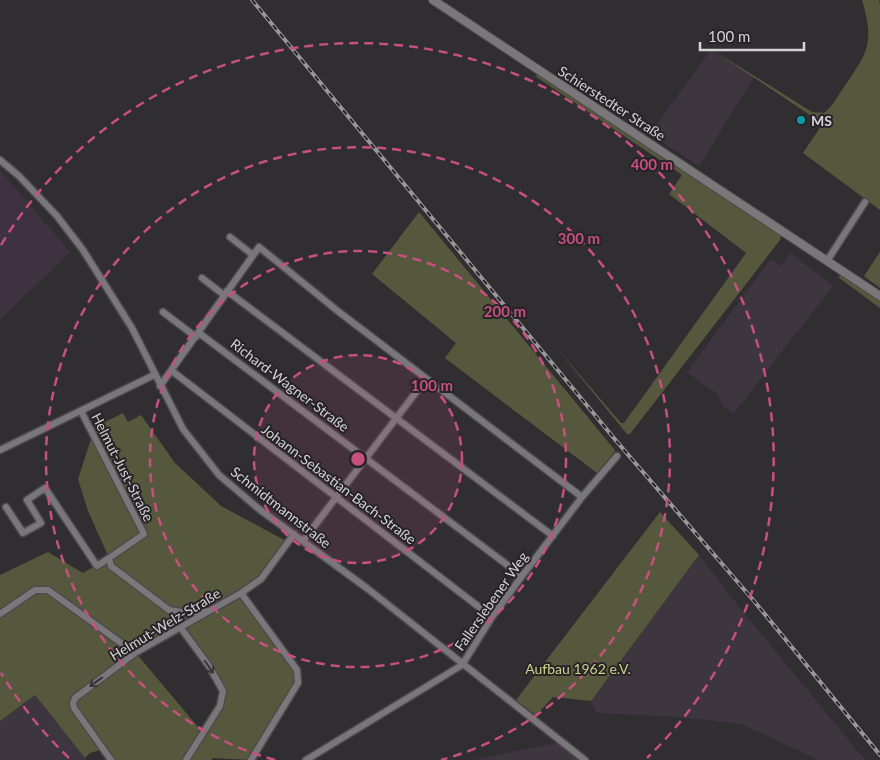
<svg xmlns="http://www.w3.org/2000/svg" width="880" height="760" font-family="Lato,sans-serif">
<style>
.built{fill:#3d363f}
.education{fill:#3f3240}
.green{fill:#56583d;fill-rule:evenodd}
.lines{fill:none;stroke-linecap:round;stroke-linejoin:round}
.minor-casing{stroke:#4d4b4d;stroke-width:9}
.tertiary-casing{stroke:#4d4b4d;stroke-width:10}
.minor{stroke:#7a777b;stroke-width:6}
.tertiary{stroke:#7a777b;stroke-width:8}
.rail-casing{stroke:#9a979a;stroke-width:4}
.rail{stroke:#272428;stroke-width:2;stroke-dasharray:5.5;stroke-linecap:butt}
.oneway{stroke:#383539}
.ring{fill:none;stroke:#c7507f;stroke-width:2.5;stroke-dasharray:9 6}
.culture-dot{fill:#0f9aa8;stroke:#272428;stroke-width:2}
.labels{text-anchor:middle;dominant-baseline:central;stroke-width:4;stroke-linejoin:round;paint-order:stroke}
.street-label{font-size:14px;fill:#d4d2d4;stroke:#272428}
.poi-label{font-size:14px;font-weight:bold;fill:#d4d2d4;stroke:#272428;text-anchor:start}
.park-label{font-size:14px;fill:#ccd18b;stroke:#272428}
.centre{fill:#c7507f;stroke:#272428;stroke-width:2.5}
.ring-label{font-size:15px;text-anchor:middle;font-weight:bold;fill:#c7507f;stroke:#272428;stroke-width:4;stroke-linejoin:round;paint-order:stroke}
</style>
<rect width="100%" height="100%" fill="#312e32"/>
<!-- built -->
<path class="built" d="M711,50L754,77L699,166L650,134Z
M791,253L833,286L734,413L724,407L717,394L687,372L771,259L781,266Z
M699,555L743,612L865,760H819L741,724L679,717L597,713L591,701Z
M35,695L87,760H0V721Z
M561,742L588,760H473Z"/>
<!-- education -->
<path class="education" d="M0,170L70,252L0,320Z"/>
<!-- green -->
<path class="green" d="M862,0H879L880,4V210L803,153L821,126L819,121L708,47L812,112L824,113C833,106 839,94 846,84C869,51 874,41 862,0Z
M539,74L781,236L780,240L630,434H627L554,345L621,423H624L746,253L669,194L682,175L535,76Z
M419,212L614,449L615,451L597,473L445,358L456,343L372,274Z
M880,252V288L864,276Z
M841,275L880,299V308L838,277Z
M123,413L128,422L141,415L175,463L221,506L288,542L261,579L241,593L297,670L298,683L251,760L213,758L211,760H111L104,749L90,753L85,758L35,695L0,721V575L48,552L83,573L109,558L88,511L78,479L95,427ZM181,628L209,666L223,699L203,733L136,653Z
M660,512L699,555L591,701L553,697L536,715L516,700Z"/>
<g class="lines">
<defs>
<path id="minor" d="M0,160L19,176L57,216L83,250L132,328L183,429L219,475L259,509L368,589L585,760
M230,237L253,255
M827,261L865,202
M202,278L224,295
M227,291L553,536
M163,312L196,337
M199,333L522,576
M172,371L492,617
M160,386L259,247L339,312L582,497
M81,411L144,534L109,558L111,566L169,610L187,613L206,611
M0,450L154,375
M6,507L23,533L41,523L27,500L45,488L97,566L109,558
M303,541L426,379
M241,593L297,670L298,683L251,760
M0,614L35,590H48L135,653
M181,628L209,666L223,691L220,706L186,760
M111,760L74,708L73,703L75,698L135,653L241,593L261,579L294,534
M306,760L462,665L492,617L522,576L582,497L617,456"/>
<path id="tertiary" d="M433,0L880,296"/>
</defs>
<!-- minor casing -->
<use href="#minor" class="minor-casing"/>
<!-- tertiary casing -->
<use href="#tertiary" class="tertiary-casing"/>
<!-- minor -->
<use href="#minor" class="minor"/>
<!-- tertiary -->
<use href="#tertiary" class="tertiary"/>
<defs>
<path id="rail" d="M252,0L618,443L754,601L880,755"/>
</defs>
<!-- rail casing -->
<use href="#rail" class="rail-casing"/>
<!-- rail -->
<use href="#rail" class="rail"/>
</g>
<!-- one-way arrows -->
<defs><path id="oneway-shaft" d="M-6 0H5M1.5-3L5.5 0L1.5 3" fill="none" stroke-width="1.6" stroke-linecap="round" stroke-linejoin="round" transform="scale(1.25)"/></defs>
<g class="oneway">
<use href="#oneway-shaft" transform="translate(209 667) rotate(56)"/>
<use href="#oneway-shaft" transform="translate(96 682) rotate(144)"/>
</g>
<!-- distance rings -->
<circle cx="358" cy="459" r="104" fill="#c7507f" fill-opacity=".12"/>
<g class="ring">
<circle cx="358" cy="459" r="104"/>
<circle cx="358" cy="459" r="208"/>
<path d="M275 760A312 312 0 1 1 441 760"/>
<path d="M69 758A416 416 0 0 1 1 673M1 245A416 416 0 1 1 647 758"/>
</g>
<!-- markers -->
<circle class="culture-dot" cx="801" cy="120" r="5"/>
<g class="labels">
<!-- street labels -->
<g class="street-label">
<text transform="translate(612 103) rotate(33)">Schierstedter Straße</text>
<text transform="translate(290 385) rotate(37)">Richard-Wagner-Straße</text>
<text transform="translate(123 467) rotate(63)">Helmut-Just-Straße</text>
<text transform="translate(339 484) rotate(37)">Johann-Sebastian-Bach-Straße</text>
<text transform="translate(281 507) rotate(38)">Schmidtmannstraße</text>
<text transform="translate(491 601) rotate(-55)">Fallerslebener Weg</text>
<text transform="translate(165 624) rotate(-31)">Helmut-Welz-Straße</text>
</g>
<!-- poi labels -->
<g class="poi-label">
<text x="811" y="120">MS</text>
</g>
<!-- park labels -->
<g class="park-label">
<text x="578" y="668">Aufbau 1962 e.V.</text>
</g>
</g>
<circle cx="358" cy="459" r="8" class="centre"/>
<g class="ring-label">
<text x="652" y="170">400 m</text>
<text x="579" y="244">300 m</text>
<text x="505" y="317">200 m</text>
<text x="432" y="391">100 m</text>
</g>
<!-- scale -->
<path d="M700 42v8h104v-8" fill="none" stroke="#d4d2d4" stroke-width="2.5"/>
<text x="708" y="42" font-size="15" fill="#d4d2d4" stroke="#272428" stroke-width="4" paint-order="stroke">100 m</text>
</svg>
